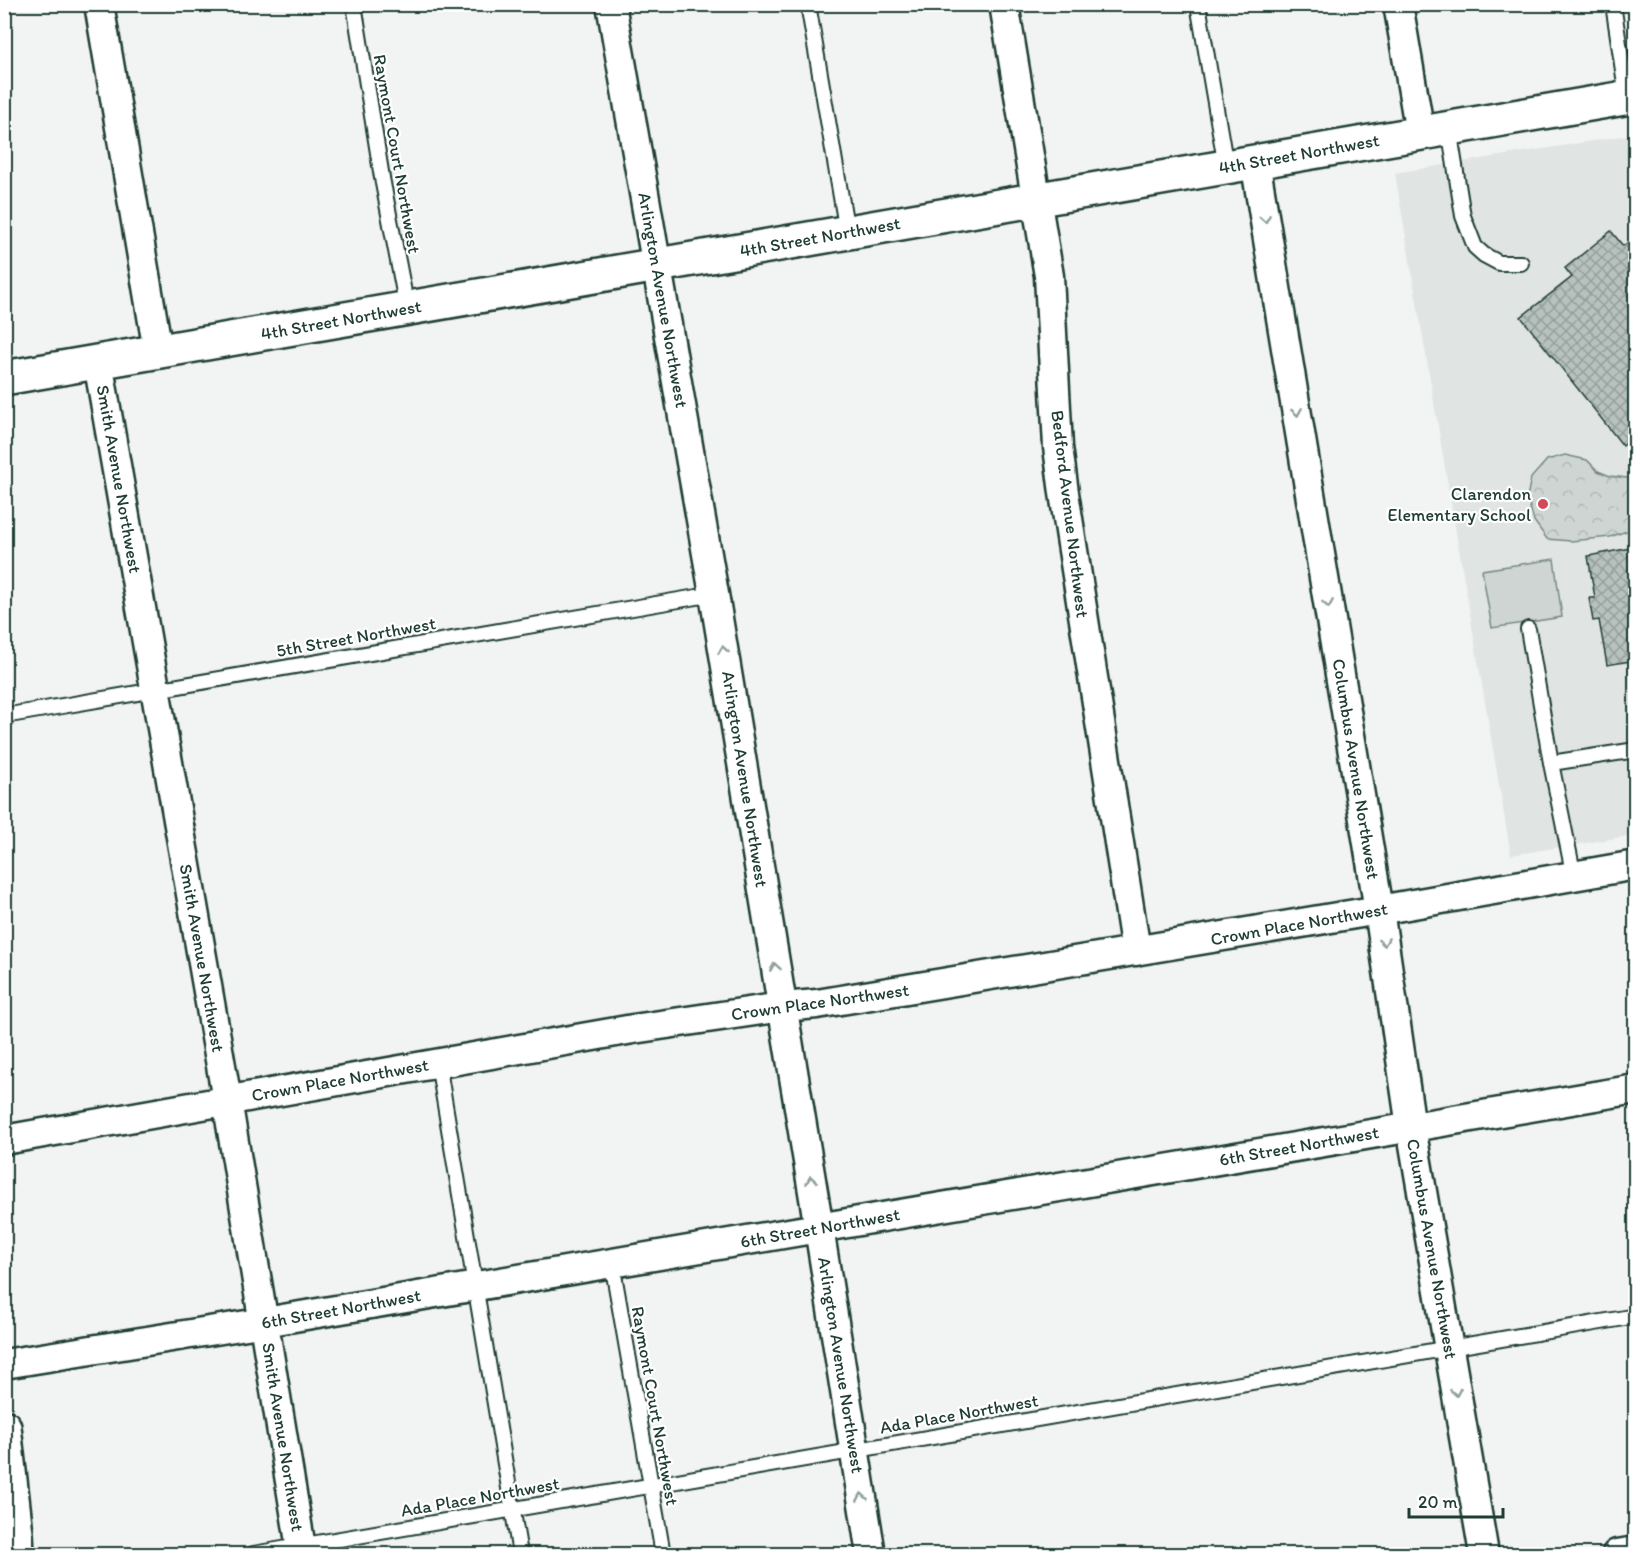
<svg xmlns="http://www.w3.org/2000/svg" width="1640" height="1559" font-family="Itim,sans-serif">
<style>
.built{fill:#e0e4e3}
.green{fill:#ced5d3;stroke:#768984;stroke-width:1.5}
.forest{fill:url(#forest-crowns);stroke:#768984;stroke-width:1.5}
.building{fill:url(#building-cross-hatch);stroke:#1f3d34;stroke-width:1.5}
.lines{fill:none;stroke-linecap:round;stroke-linejoin:round}
.service-casing{stroke:#1f3d34;stroke-width:18}
.minor-casing{stroke:#1f3d34;stroke-width:33}
.tertiary-casing{stroke:#1f3d34;stroke-width:38}
.secondary-casing{stroke:#1f3d34;stroke-width:38}
.service{stroke:#fff;stroke-width:14}
.minor{stroke:#fff;stroke-width:28}
.tertiary{stroke:#fff;stroke-width:33}
.secondary{stroke:#fff;stroke-width:33}
.oneway{stroke:#8f9e9a}
.poi-dot{fill:#d1495b;stroke:#fff;stroke-width:2}
.labels{text-anchor:middle;dominant-baseline:central;stroke-width:4.5;stroke-linejoin:round;paint-order:stroke}
.street-label{font-size:18px;fill:#1f3d34;stroke:#fff}
.poi-label{font-size:18px;fill:#1f3d34;stroke:#fff;text-anchor:end}
</style>
<defs>
<pattern id="forest-crowns" width="20" height="18" patternUnits="userSpaceOnUse" patternTransform="scale(1.5)"><rect width="20" height="18" fill="#ced5d3"/><path d="M2 6a3 3 0 1 1 6 0M12 15a3 3 0 1 1 6 0" fill="none" stroke="#b0b8b6"/></pattern>
<pattern id="building-cross-hatch" width="8" height="8" patternUnits="userSpaceOnUse" patternTransform="scale(1.5)"><rect width="8" height="8" fill="#b7c1bd"/><path d="M0 0l8 8M0 8l8-8" fill="none" stroke="#949e9a"/></pattern>
</defs>
<rect width="100%" height="100%" fill="#f2f3f3"/>
<filter id="ink" filterUnits="userSpaceOnUse"><feTurbulence type="fractalNoise" baseFrequency=".0167" numOctaves="2"/><feDisplacementMap in="SourceGraphic" scale="12" xChannelSelector="R" yChannelSelector="G"/><feConvolveMatrix kernelMatrix="1 2 1 2 8 2 1 2 1" color-interpolation-filters="sRGB"/></filter>
<g filter="url(#ink)">
<!-- built -->
<path class="built" d="M1635,134V835L1511,855L1395,173Z"/>
<!-- green -->
<path class="green" d="M1554,559L1562,617L1492,628L1482,570Z"/>
<!-- forest -->
<path class="forest" d="M1565,455L1587,460L1598,471L1610,476L1635,479V528L1610,537L1571,541L1547,539L1534,521L1527,497L1531,478L1547,460Z"/>
<!-- building -->
<path class="building" d="M1611,231L1623,246L1636,236V435L1623,446L1521,317L1572,277L1565,268Z
M1636,547V660L1607,665L1599,620L1593,621L1589,598H1595L1588,556Z"/>
<g class="lines">
<defs>
<path id="service" d="M354,4L382,178L407,308
M808,4L847,232
M1198,4L1226,167
M1613,4L1627,97
M1449,128L1463,216L1475,247L1484,255L1499,263H1521
M1528,629L1551,763
M4,716L714,594
M1574,877L1551,763L1636,750
M438,1063L520,1554
M612,1263L663,1554
M253,1554L1636,1316"/>
<path id="minor" d="M99,4L158,351
M611,4L714,594L819,1228L871,1554
M1004,4L1049,276L1058,447L1064,493L1136,951
M1398,4L1420,133
M1255,161L1379,910L1411,1127L1484,1554
M98,362L227,1100L302,1554
M4,1140L633,1029L782,1007L817,1004L1379,910L1636,865
M4,1364L265,1322L1636,1089
M1617,1554L1636,1551"/>
<path id="tertiary" d="M4,378L1636,96"/>
<path id="secondary" d="M4,1427L16,1533L17,1554"/>
</defs>
<!-- service casing -->
<use href="#service" class="service-casing"/>
<!-- minor casing -->
<use href="#minor" class="minor-casing"/>
<!-- tertiary casing -->
<use href="#tertiary" class="tertiary-casing"/>
<!-- secondary casing -->
<use href="#secondary" class="secondary-casing"/>
<!-- service -->
<use href="#service" class="service"/>
<!-- minor -->
<use href="#minor" class="minor"/>
<!-- tertiary -->
<use href="#tertiary" class="tertiary"/>
<!-- secondary -->
<use href="#secondary" class="secondary"/>
</g>
<!-- one-way arrows -->
<defs><path id="oneway-chevron" d="M-2-3.5L2.5 0L-2 3.5" fill="none" stroke-width="1.6" stroke-linecap="round" stroke-linejoin="round" transform="scale(1.5)"/></defs>
<g class="oneway">
<use href="#oneway-chevron" transform="translate(1265 219) rotate(81)"/>
<use href="#oneway-chevron" transform="translate(1297 412) rotate(81)"/>
<use href="#oneway-chevron" transform="translate(1328 604) rotate(81)"/>
<use href="#oneway-chevron" transform="translate(723 650) rotate(-99)"/>
<use href="#oneway-chevron" transform="translate(1384 942) rotate(81)"/>
<use href="#oneway-chevron" transform="translate(775 967) rotate(-99)"/>
<use href="#oneway-chevron" transform="translate(811 1180) rotate(-99)"/>
<use href="#oneway-chevron" transform="translate(1456 1392) rotate(80)"/>
<use href="#oneway-chevron" transform="translate(862 1497) rotate(-99)"/>
</g>
</g>
<!-- markers -->
<circle class="poi-dot" cx="1543" cy="504" r="6"/>
<g class="labels">
<!-- street labels -->
<g class="street-label">
<text transform="translate(397 154) rotate(80)">Raymont Court Northwest</text>
<text transform="translate(1299 154) rotate(-10)">4th Street Northwest</text>
<text transform="translate(820 237) rotate(-10)">4th Street Northwest</text>
<text transform="translate(663 300) rotate(80)">Arlington Avenue Northwest</text>
<text transform="translate(341 320) rotate(-10)">4th Street Northwest</text>
<text transform="translate(119 479) rotate(80)">Smith Avenue Northwest</text>
<text transform="translate(1070 514) rotate(83)">Bedford Avenue Northwest</text>
<text transform="translate(356 637) rotate(-10)">5th Street Northwest</text>
<text transform="translate(1356 769) rotate(81)">Columbus Avenue Northwest</text>
<text transform="translate(745 779) rotate(81)">Arlington Avenue Northwest</text>
<text transform="translate(1299 924) rotate(-10)">Crown Place Northwest</text>
<text transform="translate(202 958) rotate(80)">Smith Avenue Northwest</text>
<text transform="translate(820 1002) rotate(-8)">Crown Place Northwest</text>
<text transform="translate(340 1080) rotate(-10)">Crown Place Northwest</text>
<text transform="translate(1299 1146) rotate(-10)">6th Street Northwest</text>
<text transform="translate(820 1228) rotate(-10)">6th Street Northwest</text>
<text transform="translate(1432 1249) rotate(80)">Columbus Avenue Northwest</text>
<text transform="translate(341 1309) rotate(-10)">6th Street Northwest</text>
<text transform="translate(841 1365) rotate(81)">Arlington Avenue Northwest</text>
<text transform="translate(655 1406) rotate(80)">Raymont Court Northwest</text>
<text transform="translate(959 1414) rotate(-10)">Ada Place Northwest</text>
<text transform="translate(283 1437) rotate(81)">Smith Avenue Northwest</text>
<text transform="translate(480 1497) rotate(-10)">Ada Place Northwest</text>
</g>
<!-- poi labels -->
<g class="poi-label">
<text x="1531" y="494">Clarendon<tspan x="1531" dy="21">Elementary School</tspan></text>
</g>
</g>
<!-- margin -->
<rect width="1640" height="1559" fill="none" stroke="#fff" stroke-width="24"/>
<rect x="12" y="12" width="1616" height="1535" fill="none" stroke="#1f3d34" stroke-width="2" filter="url(#ink)"/>
<!-- scale -->
<path d="M1409 1508v9h94v-9" fill="none" stroke="#1f3d34" stroke-width="3"/>
<text x="1418" y="1508" font-size="18" fill="#1f3d34" stroke="#ffffff" stroke-width="4.5" paint-order="stroke">20 m</text>
</svg>
